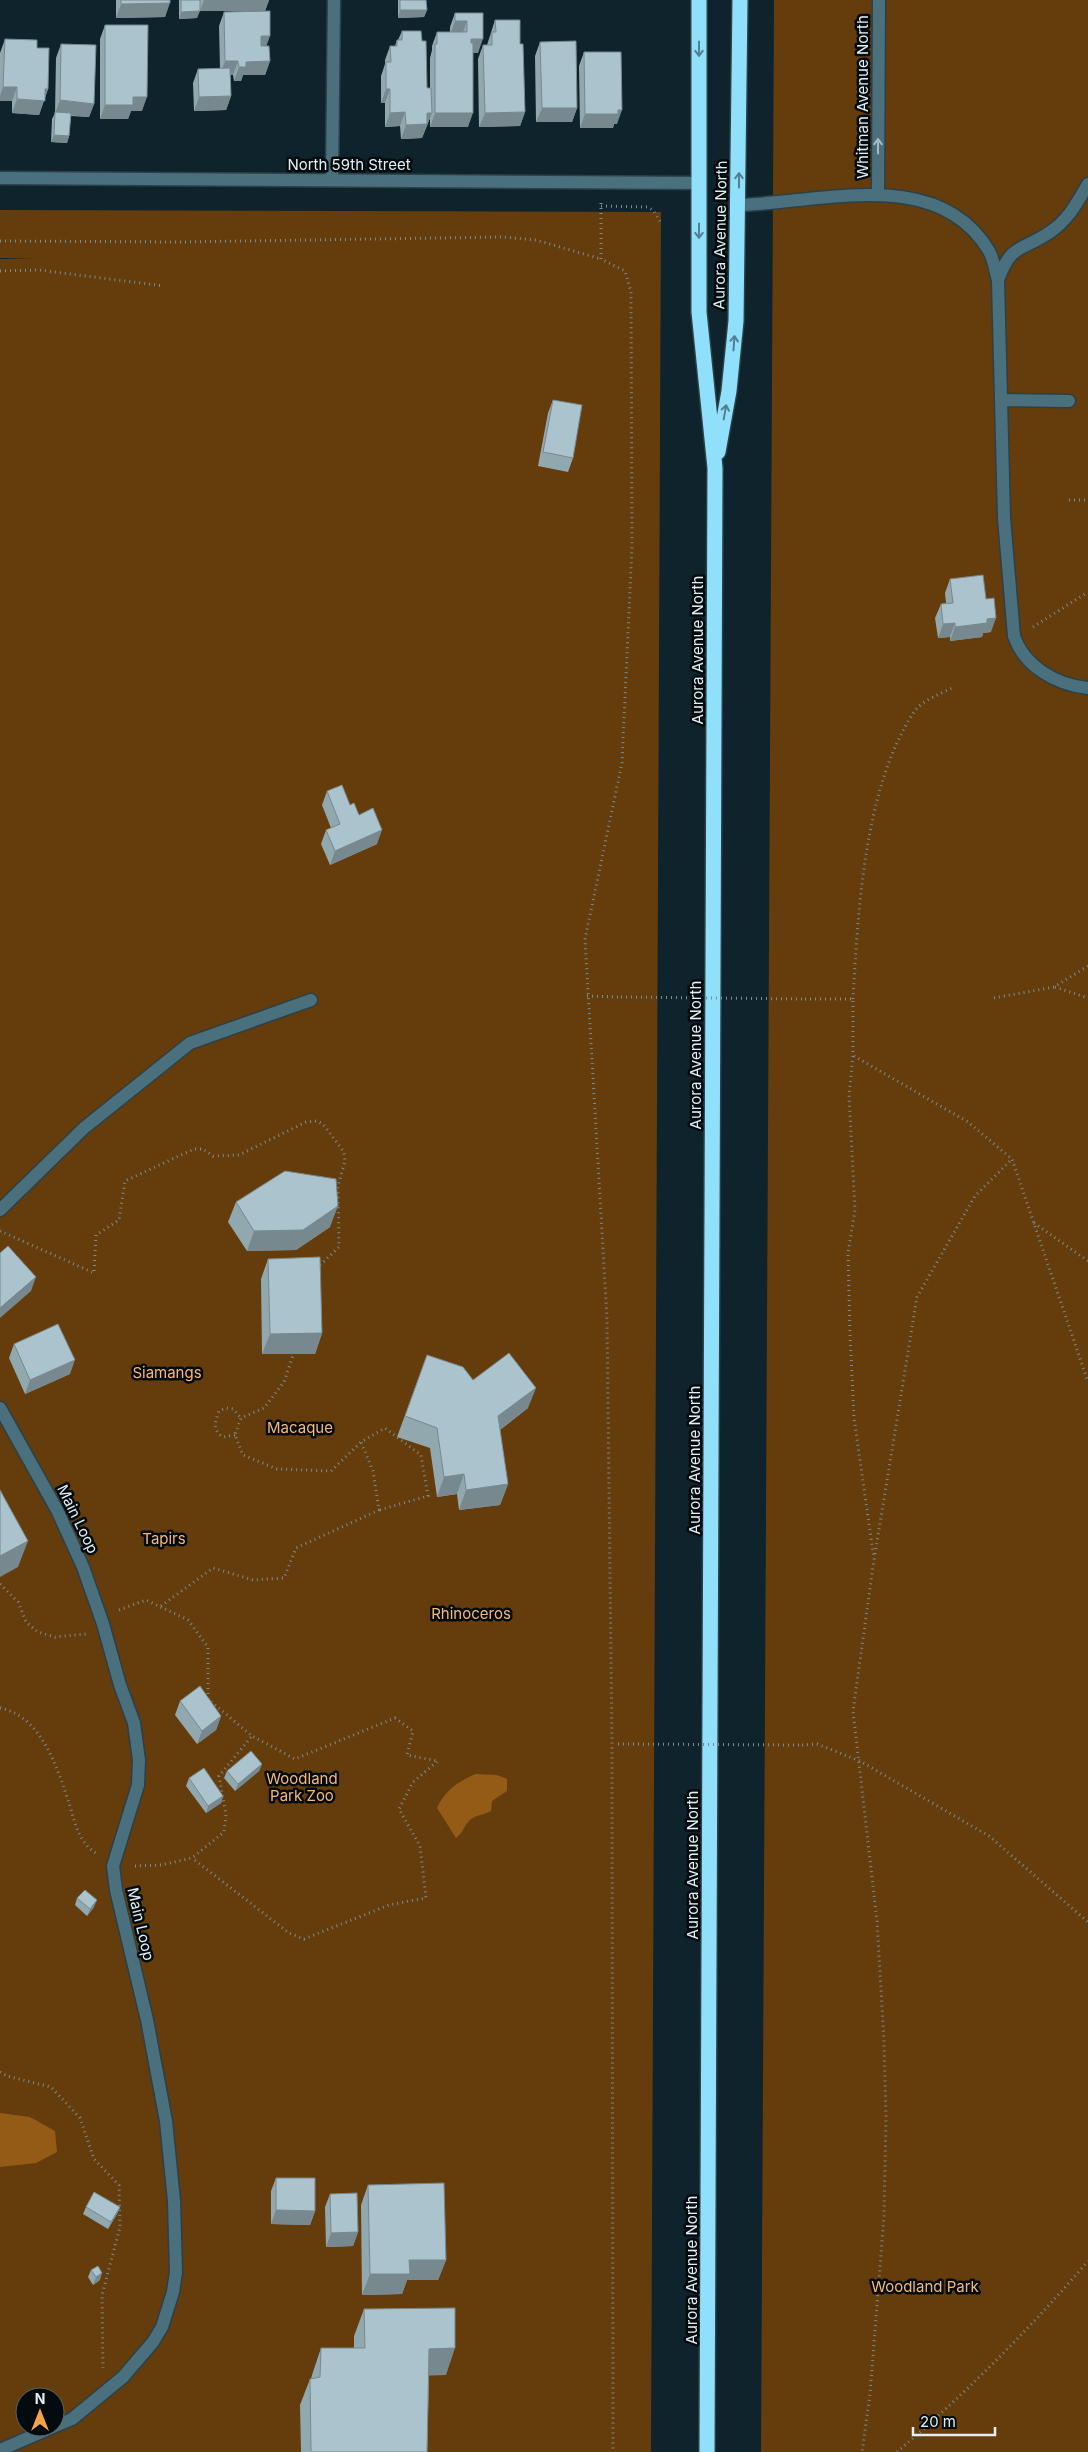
<svg xmlns="http://www.w3.org/2000/svg" width="1088" height="2452" font-family="Inter,sans-serif">
<style>
.green{fill:#653c0b;fill-rule:evenodd}
.water{fill:#935b16}
.lines{fill:none;stroke-linecap:round;stroke-linejoin:round}
.lane-casing{stroke:#2c4047;stroke-width:15}
.street-casing{stroke:#2c4047;stroke-width:15}
.highway-casing{stroke:#2c4047;stroke-width:18}
.path{stroke:#7b8c92;stroke-width:3;stroke-dasharray:1 4;stroke-linecap:butt}
.lane{stroke:#4a707e;stroke-width:12}
.street{stroke:#4a707e;stroke-width:12}
.highway{stroke:#90e0fb;stroke-width:15}
.path-bridge{stroke:#7b8c92;stroke-width:3;stroke-dasharray:1 4;stroke-linecap:butt}
.wall{fill:#92a8af}
.shaded-wall{fill:#77888f}
.building{fill:#aac3cc;stroke:#77888f}
.oneway{stroke:#518090}
.oneway2{stroke:#a5bcc5}
.labels{text-anchor:middle;dominant-baseline:central;stroke-width:5;stroke-linejoin:round;paint-order:stroke}
.street-label{font-size:15px;fill:#e2eff4;stroke:#040b0e}
.park-label{font-size:15px;fill:#f8b877;stroke:#040b0e}
</style>
<rect width="100%" height="100%" fill="#0e232b"/>
<!-- green -->
<path class="green" d="M774,0H1088V2452H761Z
M0,210L661,212L651,2452H0V259L34,258H0ZM25,2397H55V2427H25Z"/>
<!-- water -->
<path class="water" d="M475,1774L497,1775L507,1779V1791L492,1801L491,1811C484,1815 473,1815 468,1822C463,1828 463,1833 456,1838L437,1808C445,1790 458,1782 475,1774Z
M0,2113L30,2117L55,2131L57,2152L36,2163L0,2167Z"/>
<g class="lines">
<defs>
<path id="lane" d="M878,195L879,0
M739,205C820,203 938,165 989,251C994,260 995,271 998,280L1004,518L1014,636C1024,666 1056,685 1088,688
M998,280C1012,242 1021,252 1050,232C1068,220 1077,203 1088,184
M1001,400L1069,401"/>
<path id="street" d="M0,178L699,183
M332,180L334,0
M0,1210L84,1128L190,1043L311,1000
M0,1408L57,1510L83,1567L103,1624L120,1685L134,1723L139,1760L138,1785L113,1866L116,1890L147,2020L166,2121L174,2201L176,2272L173,2292L162,2327L153,2342L123,2377L72,2419L55,2426
M0,2450L53,2427"/>
<path id="highway" d="M699,0V312L715,468L707,2452
M718,452L729,391L736,321L740,0"/>
</defs>
<!-- lane casing -->
<use href="#lane" class="lane-casing"/>
<!-- street casing -->
<use href="#street" class="street-casing"/>
<!-- highway casing -->
<use href="#highway" class="highway-casing"/>
<!-- path -->
<path class="path" d="M601,203V259L625,271L631,292L632,546L622,763L585,939L607,1318L612,1743L613,2452
M601,206L647,207L653,210L661,223
M0,241L178,242L503,237L536,240L601,259
M0,271L39,270L164,286
M1069,500H1088
M1033,627L1088,592
M1055,987L1088,998
M587,996L621,997
M994,998L1054,987L1088,966
M805,999H853V1056L849,1095L855,1210L848,1253L850,1334L854,1418L874,1559L853,1711L877,1921L884,2040L886,2118L884,2216L870,2394L862,2452
M853,999C858,912 864,787 914,712C921,701 940,694 952,688
M854,1056L968,1122L1012,1159L1088,1382
M1034,1223L1088,1261
M0,1231L94,1273L96,1235L119,1220L125,1181L194,1149H203L213,1156L239,1155L306,1122L317,1121L323,1124L344,1152L345,1161L338,1186L339,1247L318,1267
M294,1352L284,1382L264,1408L241,1418L235,1435L243,1455L277,1469L331,1471L361,1442L385,1428L421,1455L428,1496L379,1510
M235,1435L223,1437C212,1430 215,1422 219,1411L226,1408L233,1409L241,1418
M875,1554L917,1297L975,1196L1012,1159
M0,1584L18,1602L26,1622L38,1632L55,1637L86,1634
M161,1606L213,1568L253,1580L284,1578L296,1548L379,1510L373,1471L361,1442
M119,1610L146,1600L188,1620L208,1647V1699L252,1736L295,1759L395,1718L413,1731L407,1755L438,1761L413,1782L399,1809L420,1846L426,1898L389,1905L304,1939L289,1933L192,1858
M0,1708C42,1716 58,1770 70,1806C76,1827 79,1842 97,1854
M802,1745L817,1744L860,1761L989,1836L1088,1922
M135,1866L161,1865L192,1858L224,1832L226,1815L219,1776L252,1736
M0,2072L7,2076L51,2087L80,2118L94,2159L119,2185L120,2227L102,2295L103,2368
M897,2452C965,2394 1029,2330 1088,2261"/>
<!-- lane -->
<use href="#lane" class="lane"/>
<!-- street -->
<use href="#street" class="street"/>
<!-- highway -->
<use href="#highway" class="highway"/>
<!-- path-bridge -->
<path class="path-bridge" d="M621,997L805,999
M618,1744L802,1745"/>
</g>
<!-- wall -->
<path class="wall" d="M116,0H170L165,17L116,18Z
M179,0H200L197,18L179,19Z
M200,0H269L265,11H200Z
M398,0H426L427,10L424,17L398,18Z
M224,12L267,46L270,61L265,75H243L241,81H234L233,75H230L231,96L226,110L194,111L193,83L198,69H220L219,26Z
M455,13H483L478,53H473L468,127H430V118L422,138L401,139L400,126L385,127V103H381V76L385,64V60L390,46H395L397,40H398L402,31L422,41L427,88H430V58L432,50V46L437,32H450V27Z
M495,20L520,44L525,112L520,126L479,127L478,59L483,45H487Z
M105,25L142,111H131L128,119H100V39Z
M5,39L37,48L48,89L39,115L12,113V101H0V53Z
M540,42L577,108L572,122H536L535,56Z
M61,44L94,104L89,117L71,116L69,136L67,143L51,142L52,119L55,113L56,58Z
M584,52L617,124H614L613,128H580L579,66Z
M553,400L573,458L568,472L538,466L548,413Z
M950,579L986,599L991,632L983,633L982,637L950,641V637L938,638L935,618L941,604L946,603L945,593Z
M327,791L350,805L359,815L377,844L330,865L321,844L326,830L331,828L322,805Z
M236,1202L330,1227L296,1250L247,1251L228,1222Z
M268,1259L322,1333L315,1354H262L261,1279Z
M14,1344L70,1374L25,1394L9,1358Z
M427,1355L473,1380L528,1408L500,1430L508,1484L500,1505L459,1510L457,1494L437,1497L430,1448L397,1437Z
M180,1701L221,1716L216,1730L197,1744L175,1715Z
M262,1764L259,1771L235,1791L224,1778L227,1771Z
M189,1778L223,1796L221,1803L206,1813L186,1786Z
M77,1898L94,1907L87,1916L75,1905Z
M276,2178L315,2211L310,2225L271,2224V2191Z
M368,2185L446,2260L438,2280H407L402,2294L362,2295L361,2205Z
M330,2194L358,2232L353,2246L326,2247L325,2207Z
M86,2207H120L117,2214L108,2229L83,2214Z
M91,2270L100,2280L93,2285L88,2277Z
M364,2309L446,2375H429L427,2452H301L300,2405L310,2379H311L312,2375L321,2348H354V2336Z"/>
<!-- shaded-wall -->
<path class="shaded-wall" d="M204,0H269L265,11H200Z
M170,3L165,17L116,18L121,4Z
M400,10H427L424,17L398,18Z
M200,11L197,18L179,19L181,12Z
M455,21H467L462,35H450Z
M261,36H270L265,50H255Z
M471,39H483L478,53H466Z
M225,61H238L233,75H220Z
M270,61L265,75H243L241,81H234L239,67L246,62Z
M3,87H17L12,101H0V96Z
M45,89H48L39,115L12,113L17,99Z
M386,89H390L385,103H381Z
M231,96L226,110L194,111L199,97Z
M133,97H147L142,111H131L128,119H100L105,105Z
M60,100L94,104L89,117L55,114Z
M542,108H577L572,122H536Z
M618,110H622L617,124H614L613,128H580L585,114Z
M405,112L400,126L385,127L390,113Z
M525,112L520,126L479,127L485,113Z
M427,113H432L422,138L401,139L406,125Z
M435,113H473L468,127H430Z
M54,135L69,136L67,143L51,142Z
M996,618L991,632L983,633L982,637L950,641L955,627L987,619Z
M955,623L950,637L938,638L943,624Z
M382,830L377,844L330,865L335,851Z
M338,1206L330,1227L296,1250L247,1251L254,1231Z
M36,1277L31,1291L0,1318V1308Z
M322,1333L315,1354H262L270,1334Z
M75,1360L70,1374L25,1394L30,1380Z
M536,1388L528,1408L490,1437L498,1416Z
M464,1474L457,1494L437,1497L444,1477Z
M508,1484L500,1505L459,1510L466,1490Z
M28,1541L18,1567L0,1577V1556Z
M221,1716L216,1730L197,1744L202,1731Z
M262,1764L259,1771L235,1791L238,1784Z
M223,1796L221,1803L206,1813L208,1806Z
M97,1900L94,1907L87,1916L90,1909Z
M120,2207L117,2214L108,2229L111,2222Z
M276,2210L315,2211L310,2225L271,2224Z
M358,2232L353,2246L326,2247L331,2233Z
M409,2260H446L438,2280H407L402,2294L362,2295L370,2274Z
M102,2273L100,2280L93,2285L96,2277Z
M455,2348L446,2375L419,2376L429,2349Z"/>
<!-- building -->
<path class="building" d="M121,0H170V3L121,4Z
M181,0H200V11L181,12Z
M400,0H426L427,10H400Z
M270,11V36H261V46H269L270,61L246,62V67H239L238,61H225L224,12Z
M455,13H483V39H471V43H473V113H435V44H437V32H467V21H455Z
M495,20H520V44H523L525,112L485,113L483,45H492V32H496Z
M105,25H148L147,97H133V105H105Z
M402,31H421L422,41H426L427,88H431L432,113H427V124L406,125L405,112L390,113V89H386V62H391L390,46H397V40H402Z
M5,39L37,40V48H49L48,89H45V101L17,99V87H3Z
M576,41L577,108H542L540,42Z
M61,44L96,45L94,104L60,100Z
M584,52H621L622,110H618V114H585Z
M230,68L231,96L199,97L198,69Z
M55,112L71,113L69,136L54,135Z
M553,400L582,405L573,458L543,452Z
M983,575L986,599L994,598L996,618L987,619V623L955,627V623L943,624L941,604L953,603L950,579Z
M342,785L350,805L354,803L359,815L373,808L382,830L335,851L326,830L340,824L327,791Z
M285,1171L336,1179L338,1206L303,1230L254,1231L236,1202Z
M8,1246L36,1277L0,1308V1253Z
M320,1257L322,1333L270,1334L268,1259Z
M58,1324L75,1360L30,1380L14,1344Z
M509,1353L536,1388L498,1416L508,1484L466,1490L464,1474L444,1477L437,1428L405,1416L427,1355L463,1367L473,1380Z
M0,1490L28,1541L0,1556Z
M200,1686L221,1716L202,1731L180,1701Z
M251,1751L262,1764L238,1784L227,1771Z
M204,1768L223,1796L208,1806L189,1778Z
M85,1890L97,1900L90,1909L77,1898Z
M276,2178H315V2211L276,2210Z
M444,2183L446,2260H409L410,2274H370L368,2185Z
M94,2192L120,2207L111,2222L86,2207Z
M357,2193L358,2232L331,2233L330,2194Z
M98,2266L102,2273L96,2277L91,2270Z
M455,2308V2348L429,2349L427,2452H311L310,2379L320,2377L321,2348H365L364,2309Z"/>
<!-- one-way arrows -->
<defs><path id="oneway-shaft" d="M-6 0H5M1.5-3L5.5 0L1.5 3" fill="none" stroke-width="1.6" stroke-linecap="round" stroke-linejoin="round" transform="scale(1.25)"/></defs>
<g class="oneway">
<use href="#oneway-shaft" transform="translate(699 49) rotate(90)"/>
<use href="#oneway-shaft" transform="translate(739 180) rotate(-90)"/>
<use href="#oneway-shaft" transform="translate(699 231) rotate(90)"/>
<use href="#oneway-shaft" transform="translate(734 343) rotate(-86)"/>
<use href="#oneway-shaft" transform="translate(725 412) rotate(-80)"/>
</g>
<use class="oneway2" href="#oneway-shaft" transform="translate(878 146) rotate(-90)"/>
<g class="labels">
<!-- street labels -->
<g class="street-label">
<text transform="translate(862 97) rotate(-90)">Whitman Avenue North</text>
<text x="349" y="164">North 59th Street</text>
<text transform="translate(720 235) rotate(-89)">Aurora Avenue North</text>
<text transform="translate(697 650) rotate(-90)">Aurora Avenue North</text>
<text transform="translate(695 1055) rotate(-90)">Aurora Avenue North</text>
<text transform="translate(694 1460) rotate(-90)">Aurora Avenue North</text>
<text transform="translate(78 1519) rotate(64)">Main Loop</text>
<text transform="translate(692 1865) rotate(-90)">Aurora Avenue North</text>
<text transform="translate(141 1924) rotate(77)">Main Loop</text>
<text transform="translate(691 2270) rotate(-90)">Aurora Avenue North</text>
</g>
<!-- park labels -->
<g class="park-label">
<text x="167" y="1372">Siamangs</text>
<text x="300" y="1427">Macaque</text>
<text x="164" y="1538">Tapirs</text>
<text x="471" y="1613">Rhinoceros</text>
<text x="302" y="1778">Woodland<tspan x="302" dy="17">Park Zoo</tspan></text>
<text x="925" y="2286">Woodland Park</text>
</g>
</g>
<!-- north arrow -->
<g transform="translate(40 2412)"><circle r="24" fill="#040b0e" stroke="#5d666a"/>
<path d="M0-4L9 19L0 12L-9 19Z" fill="#f6a246"/>
<text y="-8" font-size="14" font-weight="bold" text-anchor="middle" fill="#e2eff4">N</text>
</g>
<!-- scale -->
<path d="M913 2427v8h82v-8" fill="none" stroke="#e2eff4" stroke-width="2.5"/>
<text x="920" y="2427" font-size="15" fill="#e2eff4" stroke="#040b0e" stroke-width="4" paint-order="stroke">20 m</text>
</svg>
